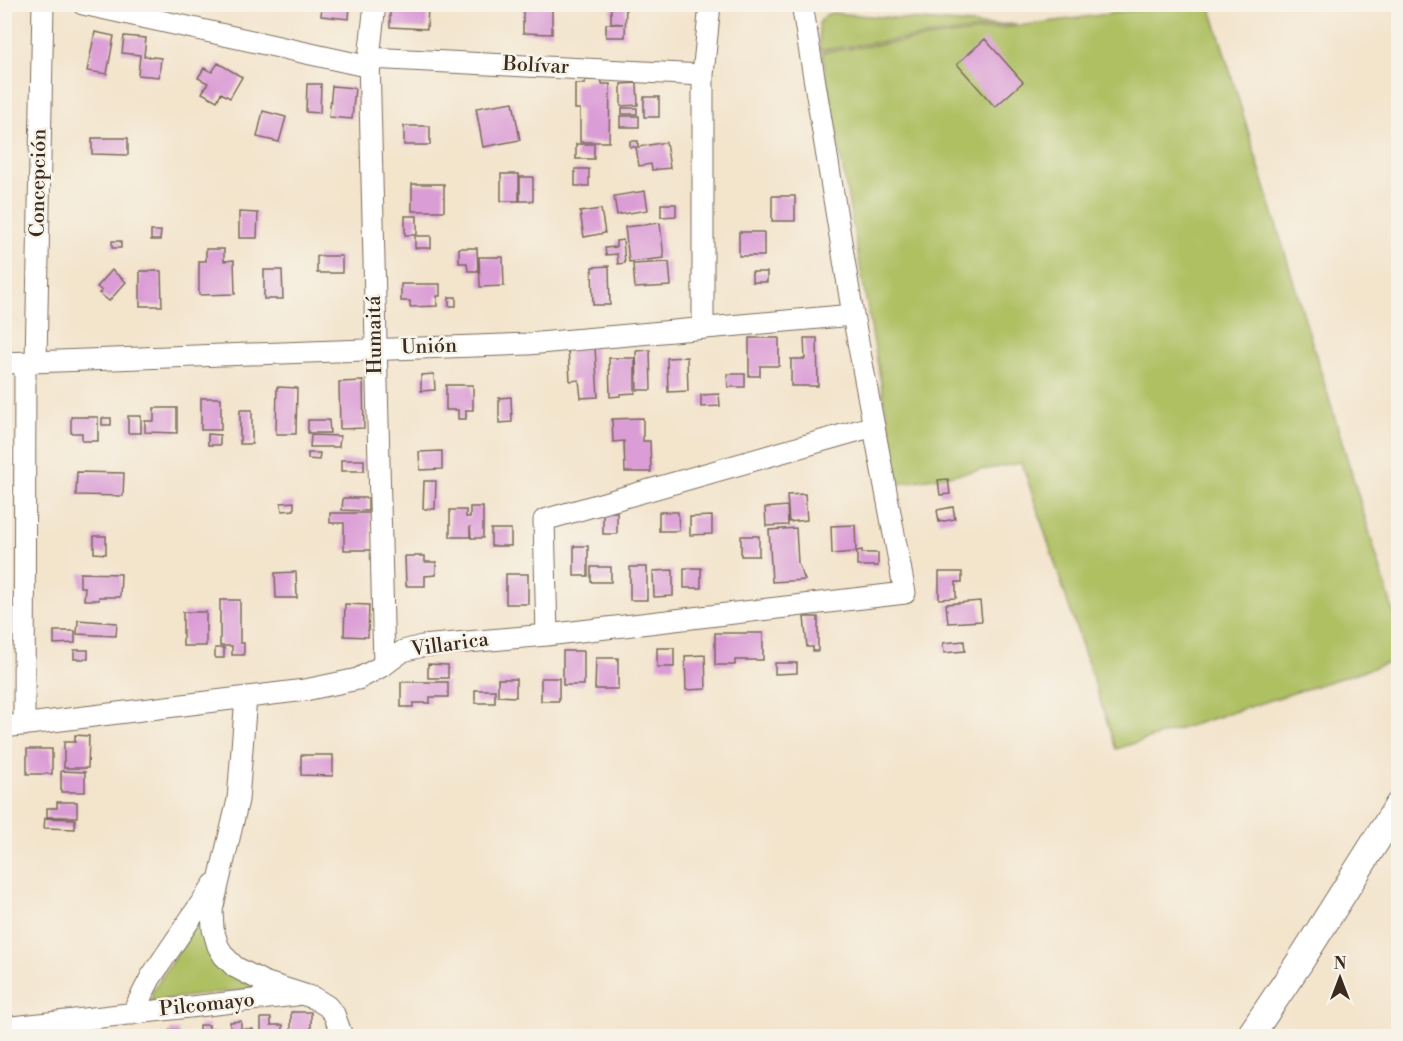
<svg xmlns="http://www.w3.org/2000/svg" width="1403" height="1041" font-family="'Libre Bodoni',serif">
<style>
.green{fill:#afc063;stroke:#757540;stroke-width:1.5}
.building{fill:#db9dd6}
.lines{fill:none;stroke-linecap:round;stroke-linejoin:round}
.minor-casing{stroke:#7b6b5b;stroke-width:23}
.tertiary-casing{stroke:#7b6b5b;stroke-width:29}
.minor{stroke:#fff;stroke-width:21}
.tertiary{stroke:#fff;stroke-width:27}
.labels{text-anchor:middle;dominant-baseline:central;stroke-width:5;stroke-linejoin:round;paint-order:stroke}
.street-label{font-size:20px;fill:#3b2a1e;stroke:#f7f3e8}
</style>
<rect width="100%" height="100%" fill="#f7f3e8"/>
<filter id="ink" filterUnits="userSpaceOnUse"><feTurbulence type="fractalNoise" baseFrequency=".0167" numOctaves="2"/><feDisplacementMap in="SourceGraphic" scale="12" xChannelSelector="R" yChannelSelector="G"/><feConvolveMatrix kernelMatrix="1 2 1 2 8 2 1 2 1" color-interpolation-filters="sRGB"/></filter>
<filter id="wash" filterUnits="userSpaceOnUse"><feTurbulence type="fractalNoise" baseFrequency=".008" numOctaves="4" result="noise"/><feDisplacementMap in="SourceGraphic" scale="24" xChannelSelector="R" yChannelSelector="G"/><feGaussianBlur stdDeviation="1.35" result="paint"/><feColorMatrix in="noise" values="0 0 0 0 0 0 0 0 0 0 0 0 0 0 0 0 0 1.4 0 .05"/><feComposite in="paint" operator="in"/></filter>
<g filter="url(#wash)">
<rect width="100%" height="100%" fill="#f3e4cc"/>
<!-- green -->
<path class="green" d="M1176,5H1210L1398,627V660L1116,749L1022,463L899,484L822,52Z
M832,13L984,25L1017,24L820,50L819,23L826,15Z
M205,910C202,957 216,968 256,988L151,1001L152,992Z"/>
<g id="blocks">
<!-- building -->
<path class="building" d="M322,4H350L349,19L321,16Z
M390,4L428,5L427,29L390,27Z
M523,4H552V34L523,33Z
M611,4H626L625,37H606V24H623L611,23Z
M95,32L114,36L107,74L87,71Z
M124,36L146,38L144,56L161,58L159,77L138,75L140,55L122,53Z
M985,39L1023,82L995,107L957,64Z
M218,63L242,77L230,98L221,93L217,101L202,93L208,83L198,78L204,68L212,72Z
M585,80H602V84H610L609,142H580V109H575V84H585Z
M637,83L638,105L621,106V84Z
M307,84H321L320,113L306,112Z
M332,86L355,88L352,119L329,117Z
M644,97H659V117H644Z
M513,102L520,140L483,147L476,108Z
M622,108H637V114H622Z
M263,111L286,117L279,142L257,137Z
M620,116H639V127H620Z
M404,126H430V145H404Z
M92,138H128V155L92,154Z
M630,141H638V147L666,142L670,168L652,170L651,164L639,166L636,147H630Z
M576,144H594V159H576Z
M575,169H589V186H575Z
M501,174H519V201H501Z
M520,177H533V201H520Z
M412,184H444V211H412Z
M645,191L648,210L617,215L614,196Z
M772,196H795V221H772Z
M661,204H676V216L661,217Z
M601,209L605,233L584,237L580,212Z
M239,212L258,213L257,238H239Z
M405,216H417V236H431V248H415V235H405Z
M660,223L664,258L629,262L625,227Z
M151,231H161L160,240H151Z
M739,232H764V256H739Z
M623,240L625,263L618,264L617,254L606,255L605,248L616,247V241Z
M112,241H121V248H112Z
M459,248H477L478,271H468L467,263H459Z
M206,249H224V261L234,260L235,294L199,295V261H206Z
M317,256H342V273H317Z
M479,257H503L504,286L480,287Z
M669,262L671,286L635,288L633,264Z
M609,266L610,305H593L592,267Z
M112,270L126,282L109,301L99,293L102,291L97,287Z
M264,270H282L283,299H264Z
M140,271H161L162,306H140Z
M752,272H767V282H752Z
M401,284H440V296H437V306L410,307V301H401Z
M449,297H456V306H449Z
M749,338H779V366H760V376H749Z
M804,338H817L818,386H791V359H805Z
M595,347L598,397L581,398L579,380L570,381L568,349Z
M650,350L651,390H637L636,351Z
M687,357L688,391L668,392L667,358Z
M609,358H635V393L620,394V396L610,397Z
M434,374L435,390L421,391V375Z
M727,374H745V387H728Z
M363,381L364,428L340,429L339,382Z
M446,385H473V410H466V419H458V410H446Z
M277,387L297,388L296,434H276Z
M719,394L720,406L701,407V395Z
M511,397L512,422L499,423V398Z
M201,398H221V430H201Z
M154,408H177V433L145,432V421H154Z
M240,410H252V444H240Z
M128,416H141V433H128Z
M71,417H98V441H82V433H71Z
M102,418H111V425H102Z
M643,418V441H650L651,472H625L624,441L613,442L612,419Z
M308,420H329L330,433H308Z
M208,434L220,435V445H208Z
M311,435L340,436L339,447H310Z
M442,451V469L420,470L419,452Z
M308,453H320L319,460L308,459Z
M341,460H364V471H341Z
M77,472L124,473L123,496L76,495Z
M948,479L950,494L940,495L938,480Z
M424,481H436L435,509H423Z
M805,494L807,520L789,522L787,495Z
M343,498H368V511L342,510Z
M294,502V510L282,511L281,503Z
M787,506L788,525L766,526L765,508Z
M470,507H483V538H471L470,526V537H450V510H466V517H470Z
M953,507L955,519L939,522L937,510Z
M603,512H617V534H603Z
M659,512H678L679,531H659Z
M330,513H371V550H344V523H330Z
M712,516V534L690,535V517Z
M855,525L856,552L832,554L831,526Z
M796,528L798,563L805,580L772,582L769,530Z
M491,529H511V546H491Z
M94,536H106V554L94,553Z
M741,536H759V556H741Z
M574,546H588V576H574Z
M862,550V553H878V566H857V551Z
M405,556H425V562H436V575L425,576V586H406Z
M591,567H611V582H591Z
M630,567H647V600H630Z
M684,568H701V588H684Z
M673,570V596L654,597L653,571Z
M296,572L297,598H276L275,573Z
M939,572H962V582H956V598L939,599Z
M80,573L121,574L120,597H99V600H84L85,587H80Z
M506,574H528V604H506Z
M220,600H240V643H244V655H232V646H220Z
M980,601L982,621L948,623L946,604Z
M345,604L369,605L368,637L344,636Z
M183,612H206V646H183Z
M804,617H818V651H813V647H807Z
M78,620L117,623L116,636L77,634Z
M54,631H75V643L54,644Z
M715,633H763V660H735V665H715Z
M964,641L965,651L944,653L943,643Z
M215,648H224V658H215Z
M657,648H674V667H657Z
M74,650H88V659H74Z
M563,651H584V685H563Z
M705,655L706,689L686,690L685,656Z
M596,658H618V689H595Z
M775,663H797V673L775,674Z
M428,664L448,665V678H428Z
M541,678H559V701H541Z
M498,679H516V697L498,696Z
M401,682H448V697H430V703H413V707H401Z
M475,690H495V703H475Z
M75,735L89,736L88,768H64V742H75Z
M27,749H52V774H27Z
M301,755H333V776L301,775Z
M61,771L85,772V792H61Z
M57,802H77V817H47V808H57Z
M45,818L75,819V829L44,828Z
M291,1012H311V1036H291Z
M261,1018H271V1025H283V1036H261Z
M241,1021V1029H253V1036H230V1022Z
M199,1025H209V1032H222V1036H199Z
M170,1030H179V1036H170Z"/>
</g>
</g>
<g filter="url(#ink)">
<use href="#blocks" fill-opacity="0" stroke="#7b6b5b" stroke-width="1.5"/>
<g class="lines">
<defs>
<path id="minor" d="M83,4L370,67
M375,4L369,58L384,665
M369,58L703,75
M703,327V75L710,4
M36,362L43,4
M4,363L528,344L853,315
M547,635L544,520L874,426
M246,697L238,800L212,910L213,929L218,946L224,956L235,967L264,982L314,998L327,1006L334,1014L342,1036
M24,725L25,363
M4,727L305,690L358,679L384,665L403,651L422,646L547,635L905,593L853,315L802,4
M132,1014L151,977L214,884
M4,1028L296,995"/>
<path id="tertiary" d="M1250,1036L1299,963L1398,806"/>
</defs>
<!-- minor casing -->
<use href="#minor" class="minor-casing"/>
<!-- tertiary casing -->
<use href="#tertiary" class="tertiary-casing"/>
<!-- minor -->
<use href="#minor" class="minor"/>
<!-- tertiary -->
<use href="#tertiary" class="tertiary"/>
</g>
</g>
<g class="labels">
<!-- street labels -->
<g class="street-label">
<text transform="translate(536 66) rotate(3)">Bolívar</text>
<text transform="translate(39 183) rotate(-89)">Concepción</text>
<text transform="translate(375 335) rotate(-91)">Humaitá</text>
<text transform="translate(429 347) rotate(-2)">Unión</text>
<text transform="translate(450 645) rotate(-8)">Villarica</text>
<text transform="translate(207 1005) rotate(-6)">Pilcomayo</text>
</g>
</g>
<!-- margin -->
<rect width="1403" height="1041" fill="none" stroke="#f7f3e8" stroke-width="24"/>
<!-- north arrow -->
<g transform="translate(1340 978)" stroke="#f7f3e8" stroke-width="4.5" paint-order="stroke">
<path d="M0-4.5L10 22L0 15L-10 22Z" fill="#3b2a1e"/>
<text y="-9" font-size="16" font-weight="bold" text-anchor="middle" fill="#3b2a1e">N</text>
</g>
</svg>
